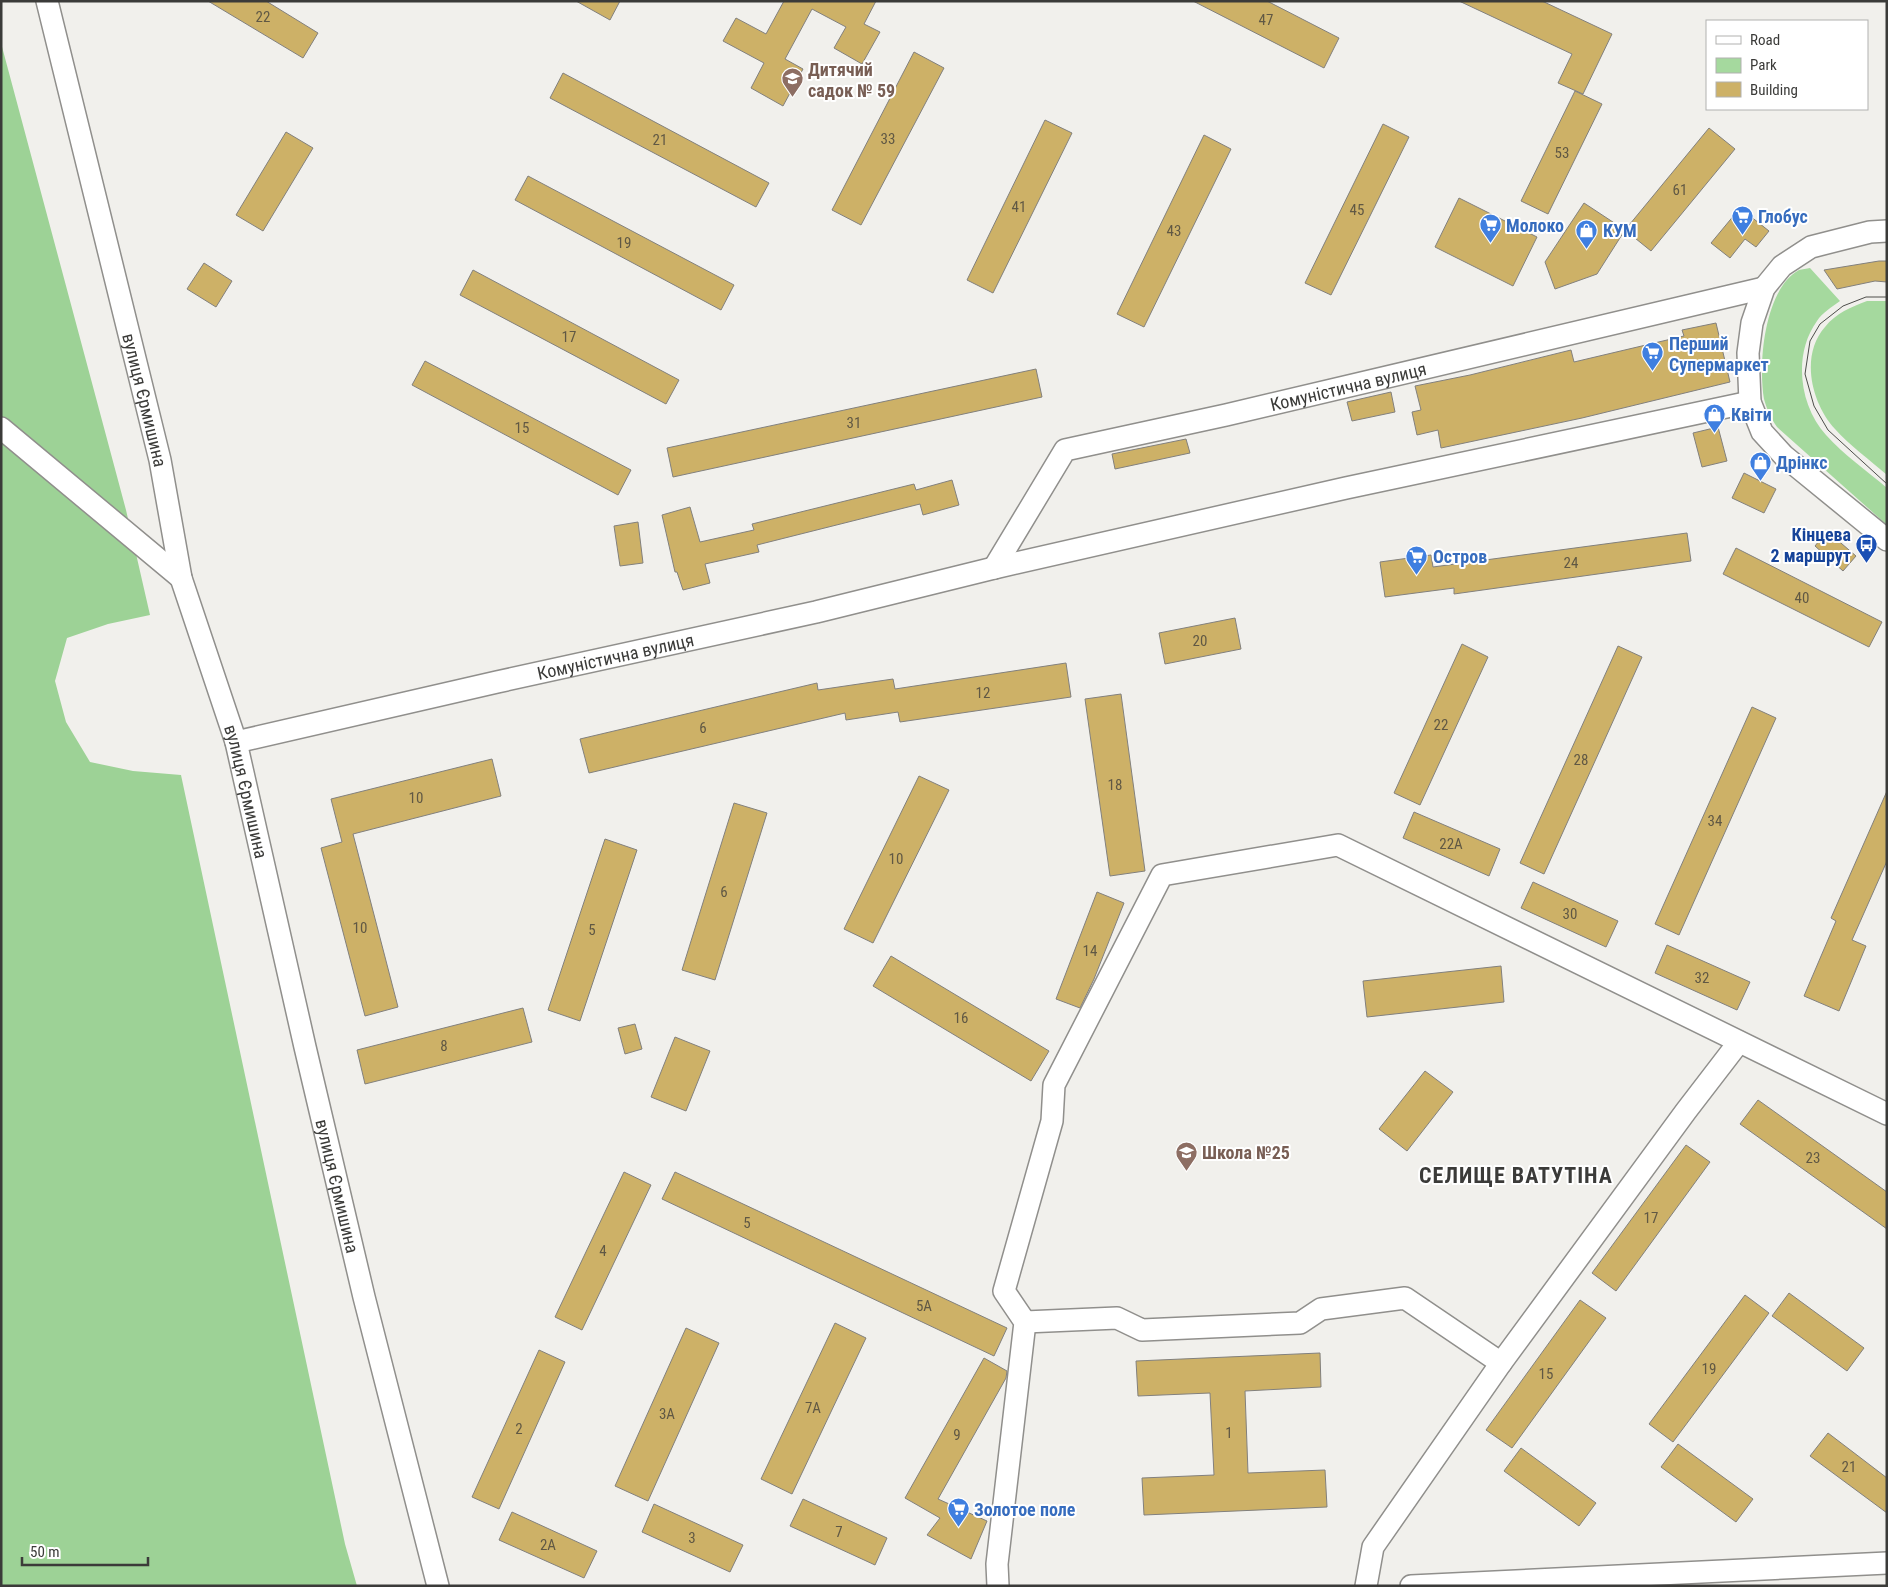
<svg xmlns="http://www.w3.org/2000/svg" width="1888" height="1587" font-family="'Roboto Condensed',sans-serif">
<style>
.green{fill:#a5d99e}
.forest{fill:#9dd296}
.building{fill:#cdb167;stroke:#82807d}
.lines{fill:none;stroke-linecap:round;stroke-linejoin:round}
.minor-casing{stroke:#908f8c;stroke-width:24}
.minor{stroke:#fff;stroke-width:21}
.tram{stroke:#4e4e4b;stroke-width:1}
.labels{text-anchor:middle;dominant-baseline:central;stroke-width:4;stroke-linejoin:round;paint-order:stroke}
.number-label{font-size:15px;fill:#605844}
.education-label{font-size:18px;font-weight:bold;fill:#785e54;stroke:#fff;text-anchor:start}
.shop-label{font-size:18px;font-weight:bold;fill:#366cbe;stroke:#fff;text-anchor:start}
.street-label{font-size:18px;fill:#3b3b39;stroke:#fff}
.transit-label{font-size:18px;font-weight:bold;fill:#164399;stroke:#fff;text-anchor:end}
.district-label{font-size:22px;font-weight:bold;letter-spacing:1px;fill:#3b3b39;stroke:#fff}
</style>
<rect width="100%" height="100%" fill="#f1f0ec"/>
<!-- green -->
<path class="green" d="M1810,268L1840,301C1832,307 1822,313 1817,321C1793,354 1799,405 1826,435C1843,454 1867,471 1887,488V525L1777,427C1771,418 1767,410 1764,399C1758,365 1764,289 1799,270C1802,269 1807,269 1810,268Z
M1867,301H1887V475C1870,460 1850,446 1835,429C1811,403 1800,355 1825,327C1836,313 1851,307 1867,301Z"/>
<!-- forest -->
<path class="forest" d="M1,43L126,510L150,615L108,624L67,638L55,681L66,722L90,762L133,771L181,775L345,1544L357,1586H1Z"/>
<!-- building -->
<path class="building" d="M208,1H266L318,33L303,58Z
M576,1H620L610,20Z
M784,1H876L864,24L880,32L862,64L834,48L846,27L812,9L785,59L803,69L783,106L751,88L764,63L723,41L736,18L766,34Z
M1193,1H1267L1339,38L1324,68Z
M1459,1H1542L1612,34L1583,94L1558,83L1572,54Z
M914,52L944,68L861,225L832,210Z
M563,73L769,183L756,207L550,98Z
M1575,91L1602,104L1548,214L1521,201Z
M1045,120L1072,133L993,293L967,280Z
M1383,124L1409,137L1331,295L1305,283Z
M1709,128L1735,149L1651,251L1625,230Z
M286,132L313,148L263,231L236,215Z
M1204,135L1231,149L1144,327L1117,314Z
M528,176L734,285L721,310L515,200Z
M1459,198L1537,237L1513,286L1435,247Z
M1584,203L1625,230L1597,274L1555,289L1545,262Z
M1740,208L1769,231L1756,247L1745,239L1730,258L1711,243Z
M1879,261H1887V282L1875,281L1837,289L1824,270Z
M204,263L232,281L216,307L187,289Z
M473,270L679,380L666,404L460,295Z
M1716,323L1730,382L1582,418L1441,448L1438,430L1417,435L1412,412L1421,410L1415,386L1470,375L1571,350L1574,362L1684,336L1682,330Z
M425,361L631,470L618,495L412,385Z
M1036,369L1042,397L673,477L667,448Z
M1391,392L1395,412L1352,421L1347,402Z
M1718,427L1727,461L1702,467L1693,433Z
M1186,439L1190,453L1115,469L1112,454Z
M1744,473L1776,489L1764,513L1732,498Z
M952,480L959,505L923,515L920,504L757,545L759,552L705,564L710,583L683,590L677,572H675L662,515L690,507L700,542L754,530L752,524L914,484L916,490Z
M638,522L643,563L620,566L614,526Z
M1827,531L1856,556L1843,571L1815,546Z
M1687,533L1691,561L1454,594V588L1385,597L1380,562L1431,555L1433,567Z
M1736,548L1882,622L1869,647L1723,574Z
M1235,618L1241,649L1165,664L1159,633Z
M1462,644L1488,657L1420,805L1394,793Z
M1618,646L1642,657L1544,874L1520,863Z
M1066,663L1071,697L900,722L898,712L846,720L845,713L589,773L580,739L817,683L818,690L893,679L895,689Z
M1121,694L1145,871L1110,876L1085,699Z
M1752,707L1776,718L1679,935L1655,924Z
M492,759L501,796L353,834L398,1007L365,1016L321,848L342,842L331,799Z
M919,776L949,790L873,943L844,929Z
M1887,791V861L1852,940L1866,946L1839,1011L1804,996L1836,921L1831,918Z
M734,803L767,813L715,980L682,970Z
M1414,812L1500,849L1489,876L1403,838Z
M605,839L637,850L580,1021L548,1010Z
M1533,882L1618,921L1606,947L1521,908Z
M1097,892L1124,903L1094,979L1080,1008L1056,999Z
M1667,945L1750,982L1737,1010L1655,973Z
M891,956L1049,1051L1031,1081L873,986Z
M1501,966L1504,1002L1367,1017L1363,981Z
M523,1008L532,1042L365,1084L357,1050Z
M635,1024L642,1049L625,1054L618,1028Z
M675,1037L710,1051L686,1111L651,1097Z
M1425,1071L1453,1092L1407,1151L1379,1129Z
M1758,1100L1887,1192V1229L1740,1124Z
M1686,1145L1710,1162L1616,1291L1592,1273Z
M624,1172L651,1185L582,1330L555,1317Z
M675,1172L1007,1328L994,1356L662,1199Z
M1789,1293L1864,1348L1847,1371L1772,1316Z
M1745,1295L1769,1313L1673,1442L1649,1424Z
M1580,1300L1606,1318L1512,1448L1486,1430Z
M835,1323L866,1338L792,1494L761,1479Z
M686,1328L719,1343L648,1501L615,1486Z
M539,1350L565,1362L499,1509L472,1497Z
M1320,1353L1321,1387L1245,1391L1248,1473L1325,1470L1327,1507L1144,1515L1142,1478L1214,1475L1210,1393L1138,1396L1136,1361Z
M984,1358L1007,1371L1006,1378L938,1499L987,1521L971,1559L927,1535L940,1518L905,1498Z
M1828,1433L1887,1478V1513L1810,1456Z
M1678,1444L1753,1499L1736,1522L1661,1467Z
M1521,1448L1596,1503L1579,1526L1504,1471Z
M803,1499L887,1538L875,1565L790,1526Z
M654,1504L743,1545L730,1572L642,1532Z
M512,1512L597,1551L584,1578L499,1540Z"/>
<g class="lines">
<defs>
<g id="minor">
<path id="s1" d="M47,1L160,460L181,578L236,742L305,1047L364,1297L438,1586"/>
<path d="M1887,231L1870,232L1811,247L1782,266L1764,288L1752,323L1748,353L1750,402L1762,432L1784,456L1887,540"/>
<path d="M1,428L181,578"/>
<path id="s2" d="M994,568L1065,450L1226,415L1764,288"/>
<path id="s3" d="M236,742L497,682L816,612L994,568L1346,488L1750,402"/>
<path d="M1025,1322L1117,1318L1142,1330L1300,1323L1321,1309L1405,1298L1501,1363"/>
<path d="M998,1586L997,1564L1025,1322L1004,1291L1052,1121L1054,1085L1162,875L1338,845L1887,1114"/>
<path d="M1366,1586L1373,1547L1501,1363L1686,1111L1739,1042"/>
<path d="M1411,1586L1887,1563"/>
</g>
</defs>
<!-- minor casing -->
<use href="#minor" class="minor-casing"/>
<!-- minor -->
<use href="#minor" class="minor"/>
<!-- tram -->
<path class="tram" d="M1887,297H1866L1843,306L1820,324L1810,341L1805,374L1814,406L1828,430L1887,484"/>
</g>
<!-- icons -->
<defs>
<symbol id="school-pin" viewBox="-11 -11 22 30"><path d="M0 17L-7.5 6A9.5 9.5 0 1 1 7.5 6Z" fill="#8d6e63" stroke="#fff"/><path d="M0-5L7-2L0 1L-7-2ZM-4 1L0 2.5L4 1V4Q0 6-4 4Z" fill="#fff"/></symbol>
<symbol id="supermarket-pin" viewBox="-11 -11 22 30"><path d="M0 17L-7.5 6A9.5 9.5 0 1 1 7.5 6Z" fill="#3f7fe0" stroke="#fff"/><path d="M-6-5.5h2.5l.6 2H6L4.5 2H-2.5L-4.4-4H-6ZM-1.5 3.2a1.3 1.3 0 1 0 .1 0ZM3 3.2a1.3 1.3 0 1 0 .1 0Z" fill="#fff"/></symbol>
<symbol id="shop-pin" viewBox="-11 -11 22 30"><path d="M0 17L-7.5 6A9.5 9.5 0 1 1 7.5 6Z" fill="#3f7fe0" stroke="#fff"/><path d="M-5-2.5h2.3a2.7 3.5 0 0 1 5.4 0H5L5.5 6h-11ZM-1.5-2.5h3a1.5 2.3 0 0 0-3 0Z" fill="#fff"/></symbol>
<symbol id="bus-pin" viewBox="-11 -11 22 30"><path d="M0 17L-7.5 6A9.5 9.5 0 1 1 7.5 6Z" fill="#1a4fb4" stroke="#fff"/><path d="M-5-6H5V4H4V6H2V4H-2V6H-4V4H-5ZM-3.5-4V0h7V-4ZM-3.5 1.2v1.5H-2V1.2ZM2 1.2v1.5H3.5V1.2Z" fill="#fff"/></symbol>
</defs>
<g fill-rule="evenodd">
<use href="#school-pin" x="780" y="66" width="25" height="34"/>
<use href="#supermarket-pin" x="1730" y="204" width="25" height="34"/>
<use href="#supermarket-pin" x="1478" y="212" width="25" height="34"/>
<use href="#shop-pin" x="1574" y="218" width="25" height="34"/>
<use href="#supermarket-pin" x="1640" y="340" width="25" height="34"/>
<use href="#shop-pin" x="1702" y="402" width="25" height="34"/>
<use href="#shop-pin" x="1748" y="450" width="25" height="34"/>
<use href="#bus-pin" x="1854" y="532" width="25" height="34"/>
<use href="#supermarket-pin" x="1404" y="544" width="25" height="34"/>
<use href="#school-pin" x="1174" y="1140" width="25" height="34"/>
<use href="#supermarket-pin" x="946" y="1496" width="25" height="34"/>
</g>
<g class="labels">
<!-- number labels -->
<g class="number-label">
<text x="263" y="17">22</text>
<text x="1266" y="20">47</text>
<text x="888" y="139">33</text>
<text x="660" y="140">21</text>
<text x="1562" y="153">53</text>
<text x="1680" y="190">61</text>
<text x="1019" y="207">41</text>
<text x="1357" y="210">45</text>
<text x="1174" y="231">43</text>
<text x="624" y="243">19</text>
<text x="569" y="337">17</text>
<text x="854" y="423">31</text>
<text x="522" y="428">15</text>
<text x="1571" y="563">24</text>
<text x="1802" y="598">40</text>
<text x="1200" y="641">20</text>
<text x="983" y="693">12</text>
<text x="1441" y="725">22</text>
<text x="703" y="728">6</text>
<text x="1581" y="760">28</text>
<text x="1115" y="785">18</text>
<text x="416" y="798">10</text>
<text x="1715" y="821">34</text>
<text x="1451" y="844">22А</text>
<text x="896" y="859">10</text>
<text x="724" y="892">6</text>
<text x="1570" y="914">30</text>
<text x="360" y="928">10</text>
<text x="592" y="930">5</text>
<text x="1090" y="951">14</text>
<text x="1702" y="978">32</text>
<text x="961" y="1018">16</text>
<text x="444" y="1046">8</text>
<text x="1813" y="1158">23</text>
<text x="1651" y="1218">17</text>
<text x="747" y="1223">5</text>
<text x="603" y="1251">4</text>
<text x="924" y="1306">5А</text>
<text x="1709" y="1369">19</text>
<text x="1546" y="1374">15</text>
<text x="813" y="1408">7А</text>
<text x="667" y="1414">3А</text>
<text x="519" y="1429">2</text>
<text x="1229" y="1433">1</text>
<text x="957" y="1435">9</text>
<text x="1849" y="1467">21</text>
<text x="839" y="1532">7</text>
<text x="692" y="1538">3</text>
<text x="548" y="1545">2А</text>
</g>
<!-- education labels -->
<g class="education-label">
<text x="808" y="69">Дитячий<tspan x="808" dy="21">садок № 59</tspan></text>
<text x="1202" y="1152">Школа №25</text>
</g>
<!-- shop labels -->
<g class="shop-label">
<text x="1758" y="216">Глобус</text>
<text x="1506" y="225">Молоко</text>
<text x="1603" y="230">КУМ</text>
<text x="1669" y="343">Перший<tspan x="1669" dy="21">Супермаркет</tspan></text>
<text x="1731" y="414">Квіти</text>
<text x="1776" y="462">Дрінкс</text>
<text x="1433" y="556">Остров</text>
<text x="974" y="1509">Золотое поле</text>
</g>
<!-- street labels -->
<g class="street-label">
<text stroke="none"><textPath href="#s2" startOffset="428">Комуністична вулиця</textPath></text>
<text stroke="none"><textPath href="#s1" startOffset="411">вулиця Єрмишина</textPath></text>
<text stroke="none"><textPath href="#s3" startOffset="389">Комуністична вулиця</textPath></text>
<text stroke="none"><textPath href="#s1" startOffset="816">вулиця Єрмишина</textPath></text>
<text stroke="none"><textPath href="#s1" startOffset="1221">вулиця Єрмишина</textPath></text>
</g>
<!-- transit labels -->
<g class="transit-label">
<text x="1851" y="534">Кінцева<tspan x="1851" dy="21">2 маршрут</tspan></text>
</g>
<!-- district labels -->
<g class="district-label">
<text x="1516" y="1175">СЕЛИЩЕ ВАТУТІНА</text>
</g>
</g>
<!-- border -->
<rect width="1888" height="1587" fill="none" stroke="#3b3b39" stroke-width="5"/>
<!-- legend -->
<rect x="1706" y="20" width="162" height="90" fill="#ffffff" stroke="#b1b1b0"/>
<rect x="1716" y="36" width="25" height="8" fill="#ffffff" stroke="#b1b1b0"/>
<text x="1750" y="45" font-size="15" fill="#3b3b39">Road</text>
<rect x="1716" y="58" width="25" height="15" fill="#a5d99e" stroke="#b1b1b0"/>
<text x="1750" y="70" font-size="15" fill="#3b3b39">Park</text>
<rect x="1716" y="82" width="25" height="15" fill="#cdb167" stroke="#b1b1b0"/>
<text x="1750" y="95" font-size="15" fill="#3b3b39">Building</text>
<!-- scale -->
<path d="M22 1557v8h126v-8" fill="none" stroke="#3b3b39" stroke-width="2.5"/>
<text x="30" y="1557" font-size="15" fill="#3b3b39" stroke="#ffffff" stroke-width="4" paint-order="stroke">50 m</text>
</svg>
